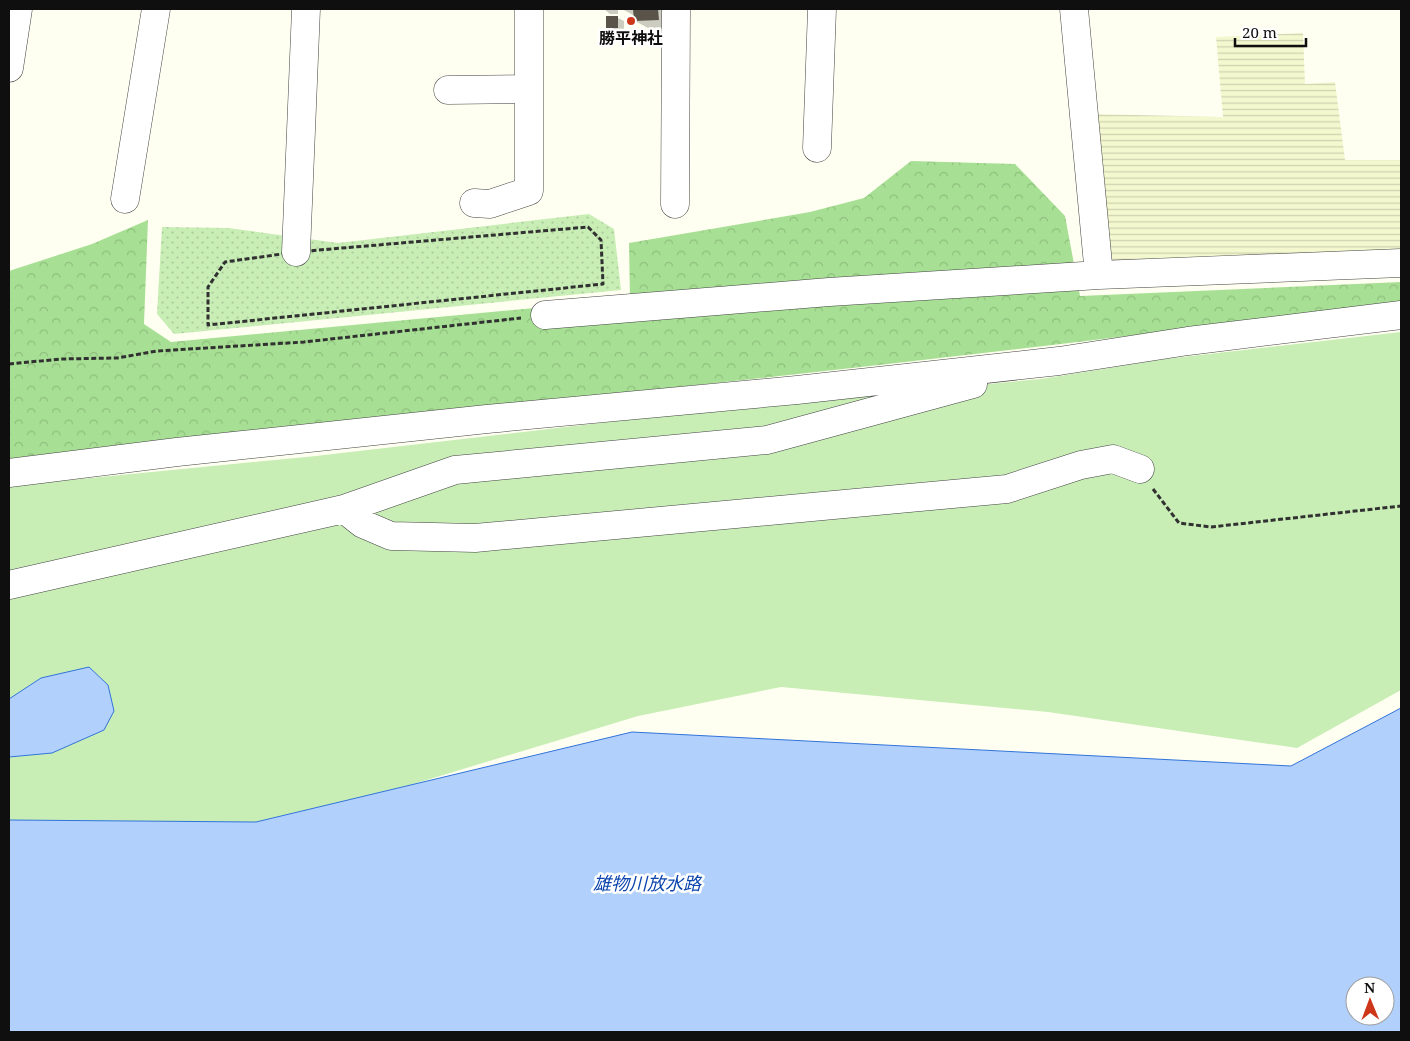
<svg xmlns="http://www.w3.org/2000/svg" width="1410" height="1041" font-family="'Noto Serif','Noto Sans JP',serif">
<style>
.farmland{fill:url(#farmland-rules)}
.grass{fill:#c8eeb6}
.forest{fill:url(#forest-crowns)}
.park{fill:url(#park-dots)}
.water{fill:#b1d0fc;stroke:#3173da;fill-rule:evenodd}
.shadow{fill:#0003}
.building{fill:#59534a}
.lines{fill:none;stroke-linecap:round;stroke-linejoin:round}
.minor-casing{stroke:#424242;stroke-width:29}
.path{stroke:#313131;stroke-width:3;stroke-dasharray:5 2.5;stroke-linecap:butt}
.minor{stroke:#fff;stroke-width:28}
.poi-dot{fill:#cd3619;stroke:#fff;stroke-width:2}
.labels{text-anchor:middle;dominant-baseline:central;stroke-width:5;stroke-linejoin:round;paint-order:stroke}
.poi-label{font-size:16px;font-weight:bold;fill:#0f0f0f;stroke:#fff}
.water-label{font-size:18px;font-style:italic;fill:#0c45ae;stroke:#fff}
</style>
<defs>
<pattern id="farmland-rules" width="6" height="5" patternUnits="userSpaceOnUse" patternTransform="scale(1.25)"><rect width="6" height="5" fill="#f3f8ce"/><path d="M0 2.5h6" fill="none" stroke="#cfd3b0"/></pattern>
<pattern id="forest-crowns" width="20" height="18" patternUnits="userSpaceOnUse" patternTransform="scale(1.25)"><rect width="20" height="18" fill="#a7e094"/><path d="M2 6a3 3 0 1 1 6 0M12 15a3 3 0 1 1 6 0" fill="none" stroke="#8fbf7e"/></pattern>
<pattern id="park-dots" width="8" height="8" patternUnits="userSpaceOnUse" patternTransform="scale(1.25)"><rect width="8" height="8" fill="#c8eeb6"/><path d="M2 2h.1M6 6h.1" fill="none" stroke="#abcb9b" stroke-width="1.8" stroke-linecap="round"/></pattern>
</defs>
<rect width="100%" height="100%" fill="#fffff1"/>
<!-- farmland -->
<path class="farmland" d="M1303,33L1305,84L1335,82L1345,160H1401V256L1105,268L1091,114L1223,117L1216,37Z"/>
<!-- grass -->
<path class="grass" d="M1401,332V690L1297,748L1048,712L781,687L638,716L407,786L256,822L9,820V757L52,753L41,678L9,699V486L316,456L720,409L1041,379L1165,359Z"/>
<!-- forest -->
<path class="forest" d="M911,161L1015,164L1065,216L1080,296L1401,282V301C938,364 473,407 9,459V271L92,244L148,220L144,324L171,342L630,299L629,243L810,212L864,198Z"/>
<!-- park -->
<path class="park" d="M589,214L614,229L621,290L174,334L157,314L162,227L228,228L338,243Z"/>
<!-- water -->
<path class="water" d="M89,667L108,685L114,711L104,730L52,753L9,757V699L41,678Z
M1401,708V1032H9V820L256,822L632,732L1291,766ZM1355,986H1385V1016H1355Z"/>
<!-- shadow -->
<path class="shadow" d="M604,9H618V14H610Z
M622,9H670L671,27L648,28L635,21V16Z
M618,18L624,21V31H614L608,27Z"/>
<!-- building -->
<path class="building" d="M633,9H658L659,20L634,21Z
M606,16H618V28H606Z"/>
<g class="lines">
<defs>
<path id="minor" d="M1074,9L1099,275
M9,68L18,9
M448,90L529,89
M817,148L822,9
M125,199L156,9
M474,203L490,204L529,191V9
M675,204L676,9
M296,252L306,9
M545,315L829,292L1099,275L1401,263
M9,473L177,452L487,419L797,390L1059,361L1188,341L1401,315
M344,509L363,524L391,536L475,538L1007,489L1081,465L1113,459L1140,469
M9,585L344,509L455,470L767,440L973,384"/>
</defs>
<!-- minor casing -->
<use href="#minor" class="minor-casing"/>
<!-- path -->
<path class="path" d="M588,227L601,240L603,284L208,325V287L225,262L296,252Z
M9,364L61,359L117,358L157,351L304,342L521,318
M1153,489L1179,523L1211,527L1401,506"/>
<!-- minor -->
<use href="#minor" class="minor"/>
</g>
<!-- markers -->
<circle class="poi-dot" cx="631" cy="21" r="5"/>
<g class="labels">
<!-- poi labels -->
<g class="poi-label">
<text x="631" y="38">勝平神社</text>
</g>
<!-- water labels -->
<g class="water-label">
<text x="647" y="883">雄物川放水路</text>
</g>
</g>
<!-- border -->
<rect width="1410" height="1041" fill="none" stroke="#0f0f0f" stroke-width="20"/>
<!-- north arrow -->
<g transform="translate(1370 1001) rotate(359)"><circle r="24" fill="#ffffff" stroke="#9f9f9f"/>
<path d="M0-4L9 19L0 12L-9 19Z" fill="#cd3619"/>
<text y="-8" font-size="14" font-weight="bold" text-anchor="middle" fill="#0f0f0f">N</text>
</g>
<!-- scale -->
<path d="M1235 38v8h71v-8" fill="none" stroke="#0f0f0f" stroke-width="2.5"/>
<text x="1242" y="38" font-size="15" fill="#0f0f0f" stroke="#ffffff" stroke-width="4" paint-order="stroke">20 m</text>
</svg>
